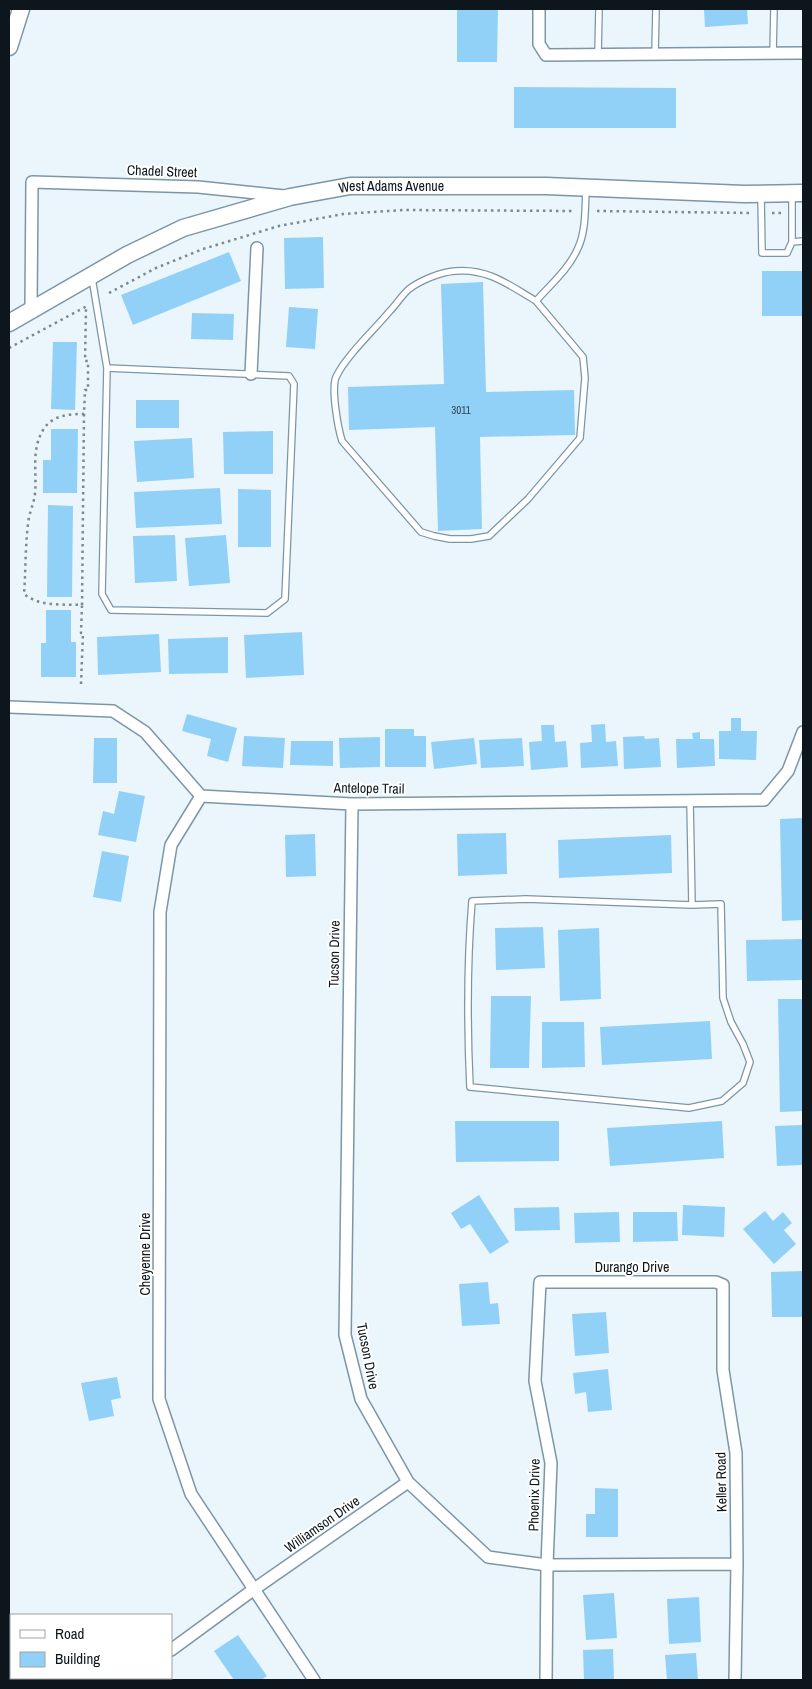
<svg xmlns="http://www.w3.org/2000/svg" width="812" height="1689" font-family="'Archivo Narrow',sans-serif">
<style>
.building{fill:#92d1f7}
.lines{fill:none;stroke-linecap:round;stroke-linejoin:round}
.lane-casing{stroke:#7c96a6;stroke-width:8}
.street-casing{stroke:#7c96a6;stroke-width:14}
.secondary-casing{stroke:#7c96a6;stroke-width:19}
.path{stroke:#7d888e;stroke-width:2.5;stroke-dasharray:2.5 4;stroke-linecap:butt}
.lane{stroke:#fff;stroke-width:5.5}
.street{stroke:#fff;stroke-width:11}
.secondary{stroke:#fff;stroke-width:16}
.labels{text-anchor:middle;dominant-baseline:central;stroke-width:4;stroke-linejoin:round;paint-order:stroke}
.number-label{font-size:11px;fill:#2e4553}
.street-label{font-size:14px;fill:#0c161c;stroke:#fff}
</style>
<rect width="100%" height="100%" fill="#eaf5fc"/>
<!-- building -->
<path class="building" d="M457,9H498L497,62H457Z
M704,9H747L748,24L705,27Z
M514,87L676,88V128H514Z
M323,237L324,288L285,289L284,238Z
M229,252L241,281L133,325L121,295Z
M762,271H803V316H762Z
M483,282L486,392L574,390L575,435L480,437L482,529L438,531L435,427L349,430L348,387L444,384L441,284Z
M289,307L318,309L315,349L286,347Z
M192,313L234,314L233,340L191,339Z
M53,342H77L75,410L51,409Z
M136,400H179V428H136Z
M51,429H78L77,493H43V460H51Z
M273,431V474H224L223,432Z
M192,438L194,478L137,482L134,441Z
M220,488L222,524L136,528L134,492Z
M238,489L271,490V547H238Z
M48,505L73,506L72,597H47Z
M175,535L177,581L135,583L133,536Z
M226,535L230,583L189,586L185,538Z
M46,610H71V642H76V677H41V643H46Z
M302,632L304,675L246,678L244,635Z
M159,634L161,672L98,675L97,637Z
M228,637V673L169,674L168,639Z
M187,714L237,728L228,762L207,756L211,739L182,731Z
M731,718H741V731H757L756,760L719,759V731H731Z
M605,724L606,742L616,741L618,766L581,768L580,743L592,742L591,725Z
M541,725H554L555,742L566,741L568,767L531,770L529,742L542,741Z
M385,729H414V736H426V767H385Z
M700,732V739H714L715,766L677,768L676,739H693L692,733Z
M244,736L285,738L283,768L242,766Z
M644,736L645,739L659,738L661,767L624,769L623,737Z
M380,737V767L340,768L339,738Z
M94,738H117V783H93Z
M474,738L477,764L434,769L431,742Z
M522,738L524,766L481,768L479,740Z
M291,741H333V766L290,765Z
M119,791L145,796L136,842L98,835L103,811L114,814Z
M803,818V920L782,921L780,819Z
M506,833L507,874L458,876L457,834Z
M315,834L316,876L286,877L285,835Z
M671,835L672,873L559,878L558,840Z
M102,851L129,856L121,902L93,897Z
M543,927L545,968L496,970L495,928Z
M599,928L601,999L560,1001L558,930Z
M803,939V980L747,981L746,940Z
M491,996H531L529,1068H490Z
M778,999H803V1111L780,1112Z
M710,1021L712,1059L602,1065L600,1027Z
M542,1022H584L585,1067L542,1068Z
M455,1121H559V1161L456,1162Z
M722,1121L724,1158L610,1166L607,1128Z
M803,1125V1165L777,1166L775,1126Z
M479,1195L509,1242L490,1254L470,1224L461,1229L451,1213Z
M683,1205L725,1207L724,1237L682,1235Z
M559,1207L560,1230L515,1231L514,1208Z
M765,1211L773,1221L783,1212L792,1223L784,1230L796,1244L774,1264L743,1229Z
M619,1212L620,1242L575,1243L574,1213Z
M633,1212H677L678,1241L633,1242Z
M802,1271L803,1317H772L771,1272Z
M488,1282L490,1304L498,1303L500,1324L462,1326L459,1284Z
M606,1312L609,1353L575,1356L572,1314Z
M608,1369L612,1410L588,1412L586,1392L575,1394L573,1373Z
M117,1377L121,1398L111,1400L114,1416L89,1421L81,1383Z
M595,1488L618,1489V1537H586V1514H595Z
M614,1593L617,1638L586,1640L583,1595Z
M699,1597L701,1642L669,1644L667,1599Z
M238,1635L267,1676L261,1680H234L214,1651Z
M613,1649L614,1680H584L583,1650Z
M696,1653L698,1680H667L665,1655Z"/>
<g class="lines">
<defs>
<path id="lane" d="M773,53L774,9
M655,54L656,9
M598,55L599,9
M792,195V242L803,241
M761,196L762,253H787L792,242
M92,278L107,368L102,594L111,610L267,613L285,599L294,384L289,376L107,368
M536,301L583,357L585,378L580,438L528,499L489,536L471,539H450L434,536L421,532L342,441C338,428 331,389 336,377C346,356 374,330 389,312C396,305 402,295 409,289C421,280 441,272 455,271C488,268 509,285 536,301C551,284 569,269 578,248C586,231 585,208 586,190
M690,801L692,905
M526,899L692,905L721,904L723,998L731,1022L743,1044L750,1062L743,1083L722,1101L689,1108L470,1087C467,1025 467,963 472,901Z"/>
<path id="street" d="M539,9V44L546,55L803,53
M31,310L32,182L198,187L284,196
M251,374L257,248
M9,707L113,711L145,732L201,796L352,804L764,800L788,771L803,732
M201,796L171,845L160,912L159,1399L191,1494L314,1680
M352,804L345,1335L361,1399L408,1482L488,1557L547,1565L737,1564
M171,1650L253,1590L408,1482
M546,1680L547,1565L551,1463L535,1381L540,1282H716L723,1285V1370L736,1453L737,1564L735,1680"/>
<g id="secondary">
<path d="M9,47L21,9"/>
<path id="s1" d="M9,323L127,255L183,228L290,197L350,186H546L744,194L803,193"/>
</g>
</defs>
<!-- lane casing -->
<use href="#lane" class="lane-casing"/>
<!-- street casing -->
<use href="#street" class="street-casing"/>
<!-- secondary casing -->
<use href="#secondary" class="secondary-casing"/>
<!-- path -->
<path class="path" d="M597,211L751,213
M772,213H782
M109,293L156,268L203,249L279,226L343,214L403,210L574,211
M9,348L87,306
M84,414L82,605C62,604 40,607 24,594C26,568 25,542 29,517C31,509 34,502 35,494C37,472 31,450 43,430C52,415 69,414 84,414L85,390H88V361H85L86,308
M81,684L83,633H81L82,605"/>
<!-- lane -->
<use href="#lane" class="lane"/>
<!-- street -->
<use href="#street" class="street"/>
<!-- secondary -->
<use href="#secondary" class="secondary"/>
</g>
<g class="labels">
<!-- number labels -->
<g class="number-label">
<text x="461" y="410">3011</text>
</g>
<!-- street labels -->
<g class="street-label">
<text transform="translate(162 171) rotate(2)">Chadel Street</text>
<text stroke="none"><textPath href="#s1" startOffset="412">West Adams Avenue</textPath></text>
<text transform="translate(369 788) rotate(1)">Antelope Trail</text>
<text transform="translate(334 954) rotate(-89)">Tucson Drive</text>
<text transform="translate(145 1254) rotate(-90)">Cheyenne Drive</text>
<text x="632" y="1267">Durango Drive</text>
<text transform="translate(368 1356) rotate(79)">Tucson Drive</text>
<text transform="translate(721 1482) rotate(-91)">Keller Road</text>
<text transform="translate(534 1495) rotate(-89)">Phoenix Drive</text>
<text transform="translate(322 1524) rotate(-35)">Williamson Drive</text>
</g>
</g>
<!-- border -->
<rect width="812" height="1689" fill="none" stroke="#0c161c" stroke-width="20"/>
<!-- legend -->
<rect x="10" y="1614" width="162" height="65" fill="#ffffff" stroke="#9ea2a4"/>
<rect x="20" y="1630" width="25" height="8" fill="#ffffff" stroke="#9ea2a4"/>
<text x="55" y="1639" font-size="15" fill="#0c161c">Road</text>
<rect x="20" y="1652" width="25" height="15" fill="#92d1f7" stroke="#9ea2a4"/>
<text x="55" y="1664" font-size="15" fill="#0c161c">Building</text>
</svg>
